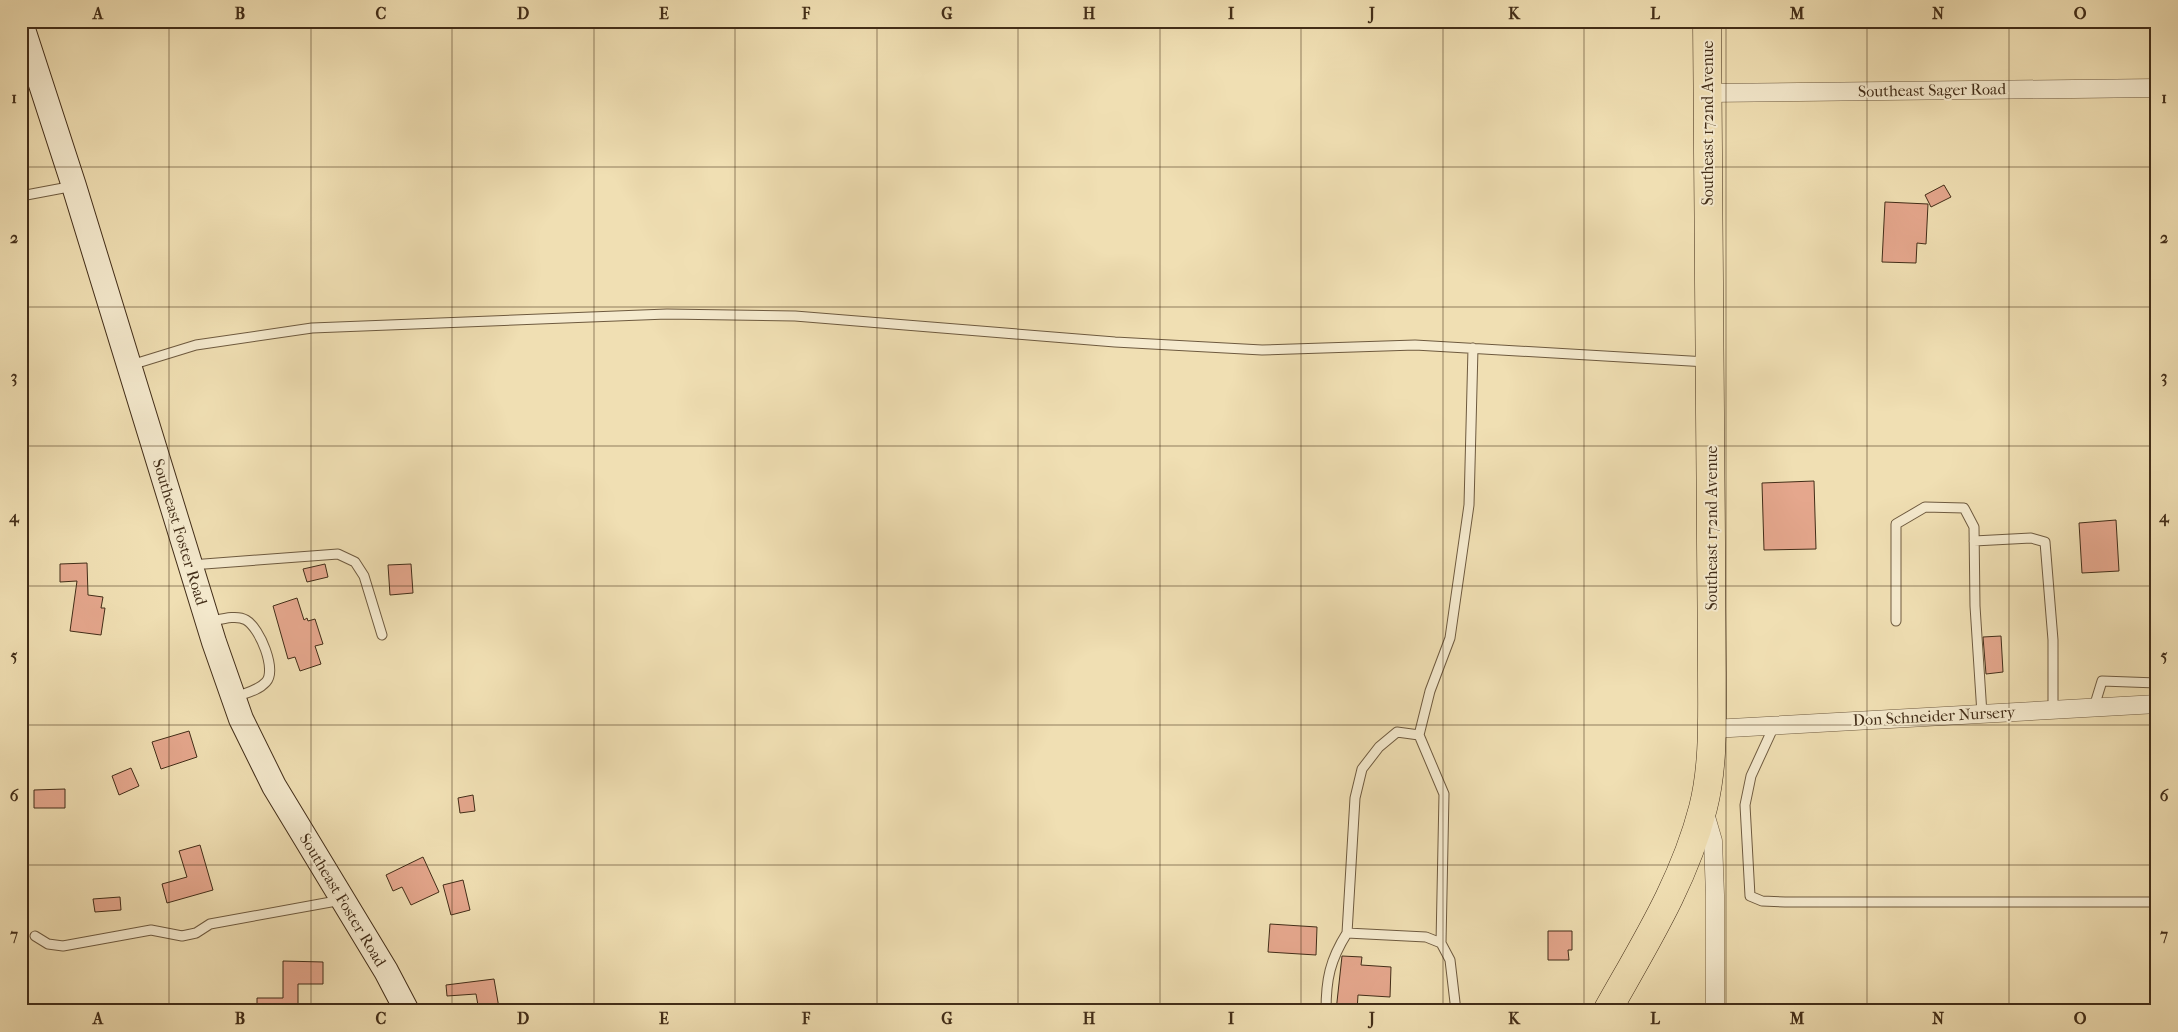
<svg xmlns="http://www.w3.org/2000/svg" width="2178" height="1032" font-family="'IM FELL French Canon',serif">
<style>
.building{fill:#e5a78d;stroke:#422d18}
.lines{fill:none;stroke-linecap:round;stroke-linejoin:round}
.lane-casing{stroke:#6e5a3f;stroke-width:11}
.street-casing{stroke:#6e5a3f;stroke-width:19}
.secondary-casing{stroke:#422d18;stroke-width:26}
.primary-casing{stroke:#422d18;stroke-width:29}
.lane{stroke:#f5eace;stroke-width:9}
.street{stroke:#f5eace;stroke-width:18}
.secondary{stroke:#f5eace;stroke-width:24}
.primary{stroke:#f0dfb3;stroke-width:28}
.grid{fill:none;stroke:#422d18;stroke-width:1;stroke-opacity:0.55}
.labels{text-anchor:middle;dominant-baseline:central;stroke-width:4;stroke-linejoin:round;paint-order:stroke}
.street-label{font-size:16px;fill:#422d18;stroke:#f5eace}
.neatline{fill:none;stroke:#422d18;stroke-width:2}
.grid-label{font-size:16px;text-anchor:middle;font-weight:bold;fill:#422d18}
</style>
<rect width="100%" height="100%" fill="#f0dfb3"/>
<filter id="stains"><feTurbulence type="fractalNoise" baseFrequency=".004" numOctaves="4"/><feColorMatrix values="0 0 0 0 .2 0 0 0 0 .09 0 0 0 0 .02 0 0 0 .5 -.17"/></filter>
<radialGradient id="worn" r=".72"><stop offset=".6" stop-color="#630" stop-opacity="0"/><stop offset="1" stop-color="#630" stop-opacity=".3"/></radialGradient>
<!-- building -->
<path class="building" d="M1944,185L1951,197L1931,207L1925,195Z
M1885,202L1928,204L1926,244L1917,243L1916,263L1882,262Z
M1814,481L1816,549L1764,550L1762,483Z
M2116,520L2119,571L2082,573L2079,523Z
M87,563L88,595L103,597L101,608H105L101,635L70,631L77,581L60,582V564Z
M325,564L328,577L307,582L303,569Z
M411,564L413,593L390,595L388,565Z
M297,598L304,620L307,618L308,621L315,619L323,644L315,646L321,664L300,671L295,657L288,659L273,606Z
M2001,636L2003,672L1986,674L1983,637Z
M189,731L197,757L161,769L152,742Z
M131,768L139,786L119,795L112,776Z
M65,789V808H34V790Z
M473,795L475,811L460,813L458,798Z
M200,845L213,890L167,903L162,884L187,877L179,851Z
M423,857L439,892L411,905L402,887L393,891L386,875Z
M463,880L470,910L451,915L443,885Z
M120,897L121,910L95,912L93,899Z
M1270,924L1317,927L1316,955L1268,952Z
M1548,931H1572V950H1568L1569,960H1548Z
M1342,956L1362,957L1361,965L1391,967L1390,997L1358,995L1357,1011H1336Z
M283,961L323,962V984H298V1011H257V998H283Z
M494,979L499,1008L479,1011L476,994L447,996L446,985Z"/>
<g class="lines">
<defs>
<path id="lane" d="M21,196L74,186
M131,365L196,345L312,328L667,314L795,316L1115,342L1262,350L1415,345L1707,362
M1974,541L2031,538L2045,542L2053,640V710
M191,565L338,554L355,562L364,576L382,635
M1896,621V524L1925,507L1964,508L1974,527L1975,606L1982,714
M208,622C219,620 236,614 246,620C260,628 277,670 266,682C258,691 245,693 235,697
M2094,707L2102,681L2157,683
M1774,726L1751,776L1745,805L1750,896L1762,901L1785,902H2157
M1347,933L1355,798L1362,769L1379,747L1397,732L1419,735
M35,936L48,944L63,946L151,930L182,936L196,933L210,924L342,900
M1441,943L1444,794L1419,735L1430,691L1450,638L1469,505L1473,348
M1326,1011C1326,979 1330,960 1347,933L1426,937L1441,943L1450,960L1456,1011"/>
<path id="street" d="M1707,93L2157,88
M1712,729L2157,704
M1704,810L1713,841L1715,895V1011"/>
<path id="secondary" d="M21,23L74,186L214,642L241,719L274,786L386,971L407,1011"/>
<path id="primary" d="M1607,1011C1644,945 1684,882 1703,808C1714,765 1712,717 1712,672L1707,21"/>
</defs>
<!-- lane casing -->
<use href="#lane" class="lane-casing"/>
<!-- street casing -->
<use href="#street" class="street-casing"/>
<!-- secondary casing -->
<use href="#secondary" class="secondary-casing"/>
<!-- primary casing -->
<use href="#primary" class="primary-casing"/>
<!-- lane -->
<use href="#lane" class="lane"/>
<!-- street -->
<use href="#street" class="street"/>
<!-- secondary -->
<use href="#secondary" class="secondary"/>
<!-- primary -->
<use href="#primary" class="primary"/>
</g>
<!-- grid -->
<path class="grid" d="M169,21V1011M311,21V1011M452,21V1011M594,21V1011M735,21V1011M877,21V1011M1018,21V1011M1160,21V1011M1301,21V1011M1443,21V1011M1584,21V1011M1726,21V1011M1867,21V1011M2009,21V1011M21,167H2157M21,307H2157M21,446H2157M21,586H2157M21,725H2157M21,865H2157"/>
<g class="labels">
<!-- street labels -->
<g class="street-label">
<text transform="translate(1932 90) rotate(-1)">Southeast Sager Road</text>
<text transform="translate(1707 123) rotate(-90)">Southeast 172nd Avenue</text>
<text transform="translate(1711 528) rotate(-90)">Southeast 172nd Avenue</text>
<text transform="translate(180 532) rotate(73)">Southeast Foster Road</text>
<text transform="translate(1934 716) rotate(-3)">Don Schneider Nursery</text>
<text transform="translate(343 900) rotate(59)">Southeast Foster Road</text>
</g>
</g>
<!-- margin -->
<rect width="2178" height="1032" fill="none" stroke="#f0dfb3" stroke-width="55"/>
<rect x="28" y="28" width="2122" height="976" class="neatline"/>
<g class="grid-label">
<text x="98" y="19">A</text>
<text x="240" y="19">B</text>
<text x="381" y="19">C</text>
<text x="523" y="19">D</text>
<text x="664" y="19">E</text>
<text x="806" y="19">F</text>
<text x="947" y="19">G</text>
<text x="1089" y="19">H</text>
<text x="1231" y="19">I</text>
<text x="1372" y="19">J</text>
<text x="1514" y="19">K</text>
<text x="1655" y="19">L</text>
<text x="1797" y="19">M</text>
<text x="1938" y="19">N</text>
<text x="2080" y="19">O</text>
<text x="14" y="103">1</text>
<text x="2164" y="103">1</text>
<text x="14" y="243">2</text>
<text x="2164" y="243">2</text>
<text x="14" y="382">3</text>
<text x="2164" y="382">3</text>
<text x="14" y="522">4</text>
<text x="2164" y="522">4</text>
<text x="14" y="661">5</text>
<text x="2164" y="661">5</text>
<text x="14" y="801">6</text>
<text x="2164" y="801">6</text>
<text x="14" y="940">7</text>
<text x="2164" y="940">7</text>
<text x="98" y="1024">A</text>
<text x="240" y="1024">B</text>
<text x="381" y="1024">C</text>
<text x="523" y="1024">D</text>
<text x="664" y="1024">E</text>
<text x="806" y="1024">F</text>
<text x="947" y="1024">G</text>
<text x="1089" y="1024">H</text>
<text x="1231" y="1024">I</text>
<text x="1372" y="1024">J</text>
<text x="1514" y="1024">K</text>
<text x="1655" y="1024">L</text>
<text x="1797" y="1024">M</text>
<text x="1938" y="1024">N</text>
<text x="2080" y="1024">O</text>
</g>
<rect width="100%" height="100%" filter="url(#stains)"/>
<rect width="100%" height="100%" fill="url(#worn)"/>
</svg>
